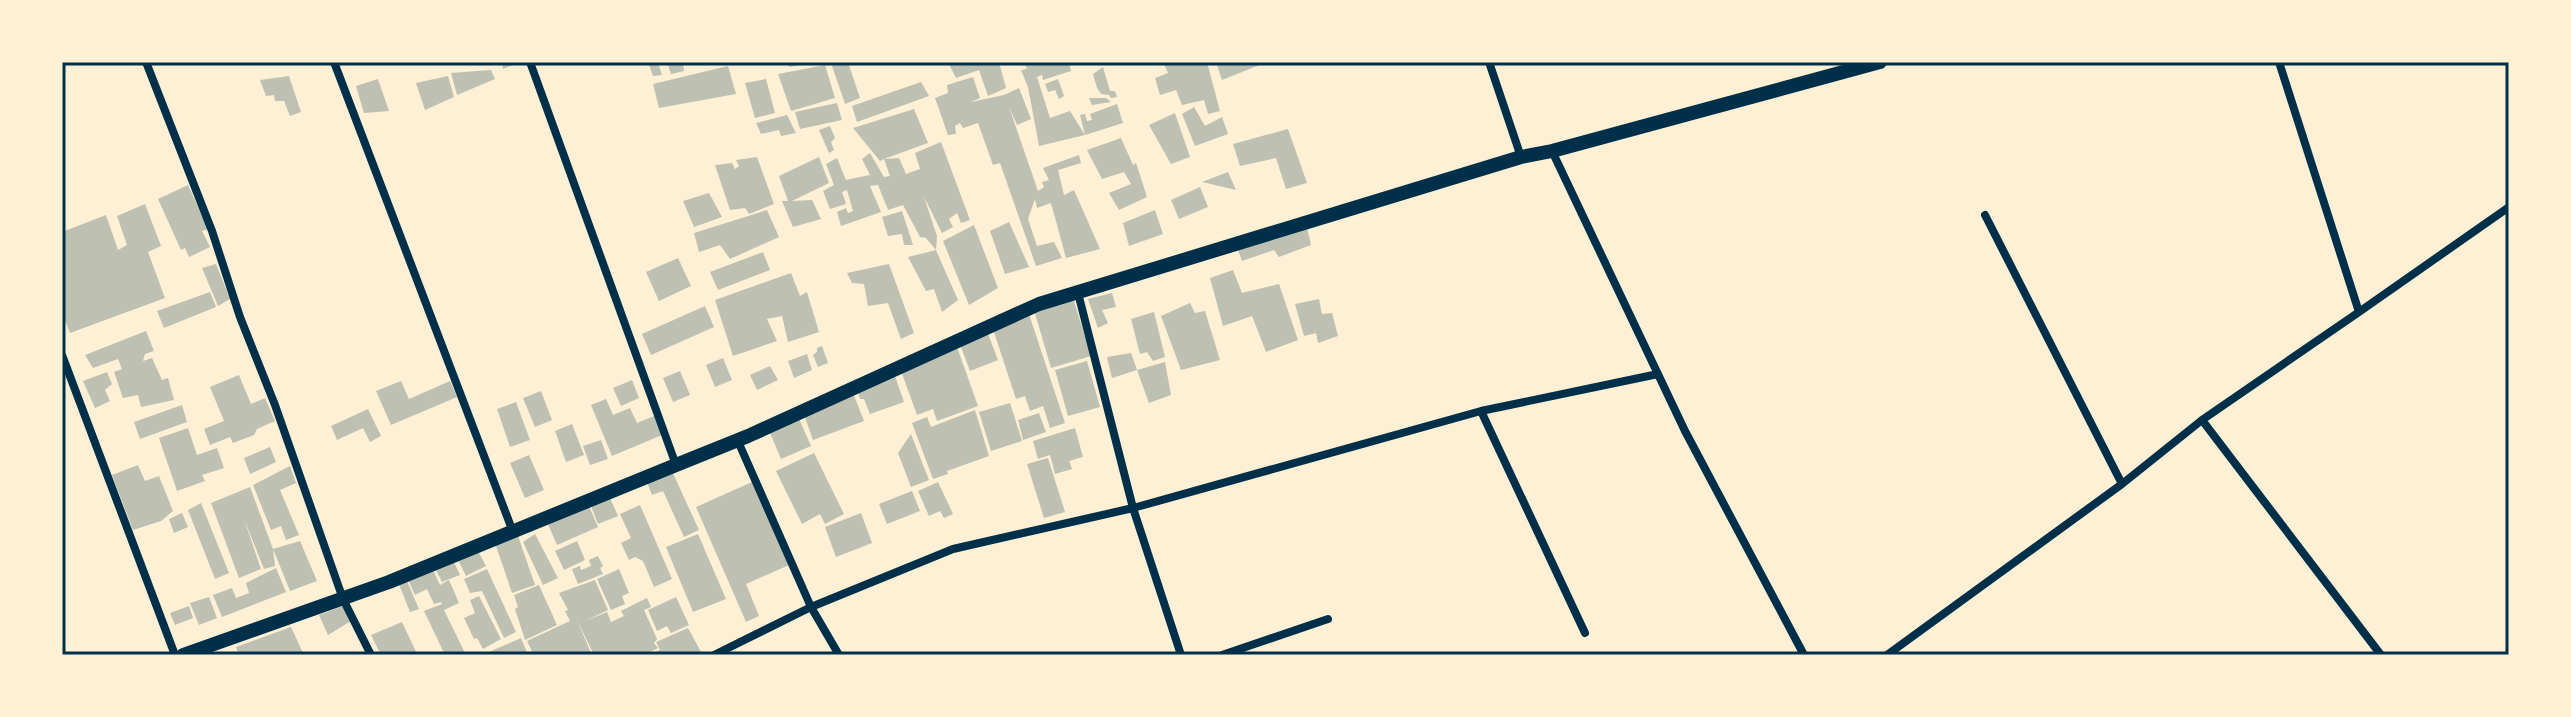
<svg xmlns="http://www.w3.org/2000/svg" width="2571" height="717" font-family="Raleway,sans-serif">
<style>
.building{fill:#bec0b2}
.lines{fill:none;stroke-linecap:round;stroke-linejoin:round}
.minor{stroke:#003049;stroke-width:8}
.tertiary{stroke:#003049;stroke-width:14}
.neatline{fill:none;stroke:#003049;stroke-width:3}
</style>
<rect width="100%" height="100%" fill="#fdf0d5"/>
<!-- building -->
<path class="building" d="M502,62H520L503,69Z
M648,62H658L662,75L653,76Z
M667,62H683L684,71L671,74Z
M788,62H808V64L789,67Z
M841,62H848L860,98L845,104L832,66Z
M948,62H999L1006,88L988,96L979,70L956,78Z
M1024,62H1069L1071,71L1043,80L1042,75L1037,77L1050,118L1070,111L1085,135L1039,146L1028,87L1021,70L1027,69Z
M1163,62H1207L1220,111L1208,114L1204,100L1182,105L1176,90L1160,95L1155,78L1168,73Z
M1216,62H1267L1222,80Z
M825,65L835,98L791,111L778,74Z
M728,66L736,94L659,108L653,84Z
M1103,67L1110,91H1115L1117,97L1111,98L1109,95L1101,94L1097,88L1093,74Z
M491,70L495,79L457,95L451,73Z
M289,76L301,112L290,116L284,101H275L274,95L266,96L260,80Z
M448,76L454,97L425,110L416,83Z
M973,77L980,98L971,102L1004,95L1019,88L1031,119L1017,125L1009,107L1038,191L1044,187L1042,182L1049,180L1043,168L1079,155L1081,163L1058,170L1064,195L1074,190L1100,249L1066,258L1051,203L1037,208L1035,199L1028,219L1037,246L1054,242L1062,258L1036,266L1000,163L993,165L978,123L963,128L960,123L955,126L956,134L948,135L935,98L948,93L947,85Z
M378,79L389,111L364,113L356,86Z
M766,79L775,113L755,118L745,83Z
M1058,79L1064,96L1059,99L1055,90L1048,92L1045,84Z
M921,82L929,96L857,122L852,106Z
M1089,98H1106L1111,102L1092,105Z
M837,103L842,120L800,129L795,112Z
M1117,104L1123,123L1085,135L1080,115L1085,114L1087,121L1092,120L1090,114Z
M1194,107L1205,126L1222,117L1228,134L1195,146L1182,114Z
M914,109L928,143L884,159L899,158L906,174L920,169L915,153L941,142L970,220L961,223L957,213L949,219L953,227L942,233L924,197L937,236L936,250L958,300L942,312L934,289L926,291L908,257L936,250L926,238L920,237L903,205L888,210L878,185L870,186L881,212L841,226L837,212L846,208L848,213L853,211L847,190L842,192L846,204L830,209L823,191L834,185L826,164L837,158L846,180L870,175L862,159L870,153L884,177L890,176L884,159L880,161L853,128Z
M1175,113L1190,157L1171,164L1149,125Z
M787,115L796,133L781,136L779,130L761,134L756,123Z
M830,126L835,138L831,142L834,150L829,153L819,130Z
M1288,129L1307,183L1286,189L1276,158L1240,166L1233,144Z
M1121,138L1133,165L1136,163L1147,197L1119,210L1109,193L1131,184L1124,172L1102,179L1087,150Z
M757,157L774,204L749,214L745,208L730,210L715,165L732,163L735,169L739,166L736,160Z
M819,157L829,183L792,201L812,200L821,219L793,227L782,201H788L779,176Z
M1228,172L1236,190L1202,182Z
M188,185L208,229L202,231L210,247L189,257L185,248L181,250L158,199Z
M1200,187L1208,207L1179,219L1171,200Z
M709,193L722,217L694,227L683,201Z
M145,204L161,246L148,252L165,298L70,333L62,313V232L106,215L118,250L127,245L117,216Z
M767,210L779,237L730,259L720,245L699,252L694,233Z
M1155,210L1163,234L1129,246L1123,223Z
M902,211L913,245H904L902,234L888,236L882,217Z
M1009,222L1029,267L1005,274L990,231Z
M1306,223L1311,245L1279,257L1274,250L1242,261L1236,244Z
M974,225L998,288L969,305L943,241Z
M763,252L770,270L718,290L710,272Z
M678,258L691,286L659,301L646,272Z
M216,264L230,299L218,306L202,268Z
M889,264L914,333L901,339L888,303L868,306L864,284L852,283L847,273Z
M1233,270L1242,293L1279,284L1298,340L1266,352L1252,316L1223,326L1210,278Z
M791,273L800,296L807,292L819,332L788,342L782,316L767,319L777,341L733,356L715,300Z
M210,292L216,307L164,328L157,311Z
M1112,293L1116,307L1102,310L1108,323L1098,328L1088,299Z
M1073,298L1091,356L1051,368L1034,310Z
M1319,299L1322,314L1332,313L1338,336L1318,343L1316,333L1304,336L1295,304Z
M1190,303L1195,313L1205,311L1220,360L1181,370L1161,316Z
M705,306L714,327L651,355L642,334Z
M1154,312L1165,357L1153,361L1147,352L1140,354L1131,319Z
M1029,314L1065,423L1050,428L1043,406L1030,411L1025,396L1016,399L992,326Z
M146,331L154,351L145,354L143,361L152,358L162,380L168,378L174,400L141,407L138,395L123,398L114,372L122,369L118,359L93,368L85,355Z
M987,331L998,360L970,371L959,342Z
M822,346L828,363L818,367L813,355L817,352V348Z
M957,347L978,406L937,421L933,409L917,415L900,368Z
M1131,353L1137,370L1112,378L1107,357Z
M807,354L812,370L794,378L788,361Z
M723,358L732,380L715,387L706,365Z
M1087,361L1100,407L1068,416L1055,370Z
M1165,362L1171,395L1149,403L1137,370Z
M770,366L778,380L757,390L750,375Z
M680,371L690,395L673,402L663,378Z
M107,372L112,384L105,390L110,401L95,408L83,381Z
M239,375L251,404L265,398L275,421L257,429L254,435L233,443L230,437L210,445L204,429L224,421L210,387Z
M895,376L904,402L870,414L864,399H860L857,389Z
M632,380L639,398L621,406L613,388Z
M401,381L409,399L450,381L457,397L391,425L376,391Z
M541,391L552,420L535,427L523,398Z
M853,393L864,421L813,440L803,412Z
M606,399L613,415L630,408L637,423L654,416L662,435L612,456L591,405Z
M516,402L530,440L510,447L497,409Z
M1010,403L1022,441L991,451L979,412Z
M182,405L187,422L140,439L134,422Z
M368,409L381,436L370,442L363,428L337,440L331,426Z
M975,410L989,456L947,471L948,474L933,479L912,423L927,417L931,427Z
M1039,413L1046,432L1023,440L1018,420Z
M797,414L811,446L781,459L768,428Z
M572,424L584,455L566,462L555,431Z
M188,428L197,455L217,448L224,468L202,475L205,481L177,491L159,438Z
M1075,428L1083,457L1069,461L1072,469L1055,474L1050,455L1038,459L1033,441Z
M911,434L929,480L911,487L898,453Z
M601,440L608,459L590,465L583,446Z
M270,447L276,462L250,474L244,458Z
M814,453L844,514L825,524L820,514L802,524L776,471Z
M529,455L544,490L525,498L510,463Z
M1048,458L1065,512L1044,518L1027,464Z
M138,465L145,481L159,476L173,511L161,521L133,530L112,475Z
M290,466L296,483L280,490L299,535L286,540L281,526L271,530L253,485Z
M671,469L699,530L684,537L663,491L652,495L646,480Z
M752,482L789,565L746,584L759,616L746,622L696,507Z
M938,482L953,514L944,518L940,511L929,516L918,491Z
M250,487L273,549L275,566L264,569L244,519L261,569L239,578L211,503Z
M912,491L920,511L887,524L879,504Z
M610,498L618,516L598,524L591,506Z
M201,503L229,573L215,579L188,510Z
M640,505L672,579L654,587L643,561L635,557L629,560L621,543L631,538L620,514Z
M589,506L598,527L557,545L548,524Z
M182,513L188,527L174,533L169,519Z
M861,513L872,543L836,557L825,527Z
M517,533L535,585L512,593L495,543Z
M535,534L558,578L543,585L523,542Z
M698,534L726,599L693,612L666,547Z
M300,541L317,581L290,591L273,549Z
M577,541L585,560L564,570L555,551Z
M477,549L486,566L466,576L457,558Z
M598,556L603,566L600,568L603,574L578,584L572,569L580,566L581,570L591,566L589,560Z
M453,560L460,575L442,582L435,568Z
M276,568L286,592L222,617L213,595L232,588L236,598L249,593L246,583Z
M432,568L440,585L449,580L459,603L444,610L466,655H445L424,611L442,604L441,602L434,604L427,589L415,595L408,580Z
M487,569L516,632L504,638L482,591L470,593L464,579Z
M619,569L629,593L622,596L625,604L611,610L597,579Z
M406,579L419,609L410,612L398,582Z
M595,580L608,610L585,621L607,612L611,622L624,616L621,611L647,598L651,607L644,610L657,639L654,643L658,648L644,655H629L626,650L627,655H594L576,618L592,655H534L527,641L570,621L565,611L568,610L559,593Z
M539,585L557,625L525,640L515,609L518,607L514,595Z
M479,596L501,639L483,649L477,638L474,639L464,618L475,613L470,600Z
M209,597L217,618L199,625L190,603Z
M676,597L689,625L671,633L667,626L657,631L648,610Z
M189,606L193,618L175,625L170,613Z
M343,606L351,621L328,635L319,615Z
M402,622L417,654L381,655L371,635Z
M291,627L304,655H239L236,647Z
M688,628L701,652L695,655H648L660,650L656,642Z
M521,638L528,655H482Z"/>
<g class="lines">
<!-- minor -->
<path class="minor" d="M146,62L212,231L240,317L275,405L343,599L371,655
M334,62L513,532
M530,62L676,465
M1489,62L1521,157
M1552,151L1685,431L1804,655
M1985,215L2122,484
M1078,293L1133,508L1181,655
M2359,312L2509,207
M62,355L175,655
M1481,411L1585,633
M2202,420L2381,655
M737,439L811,607L839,655
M714,655L811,607L953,549L1133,508L1481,411L1658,374
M1222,655L1328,619
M1887,655L2122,484L2202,420L2359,312L2279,62"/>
<!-- tertiary -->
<path class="tertiary" d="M183,655L389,582L676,465L748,436L1039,304L1521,157L1552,151L1880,62"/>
</g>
<!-- border -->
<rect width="2571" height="717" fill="none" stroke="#fdf0d5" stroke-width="128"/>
<rect x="64" y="64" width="2443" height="589" class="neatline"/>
</svg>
